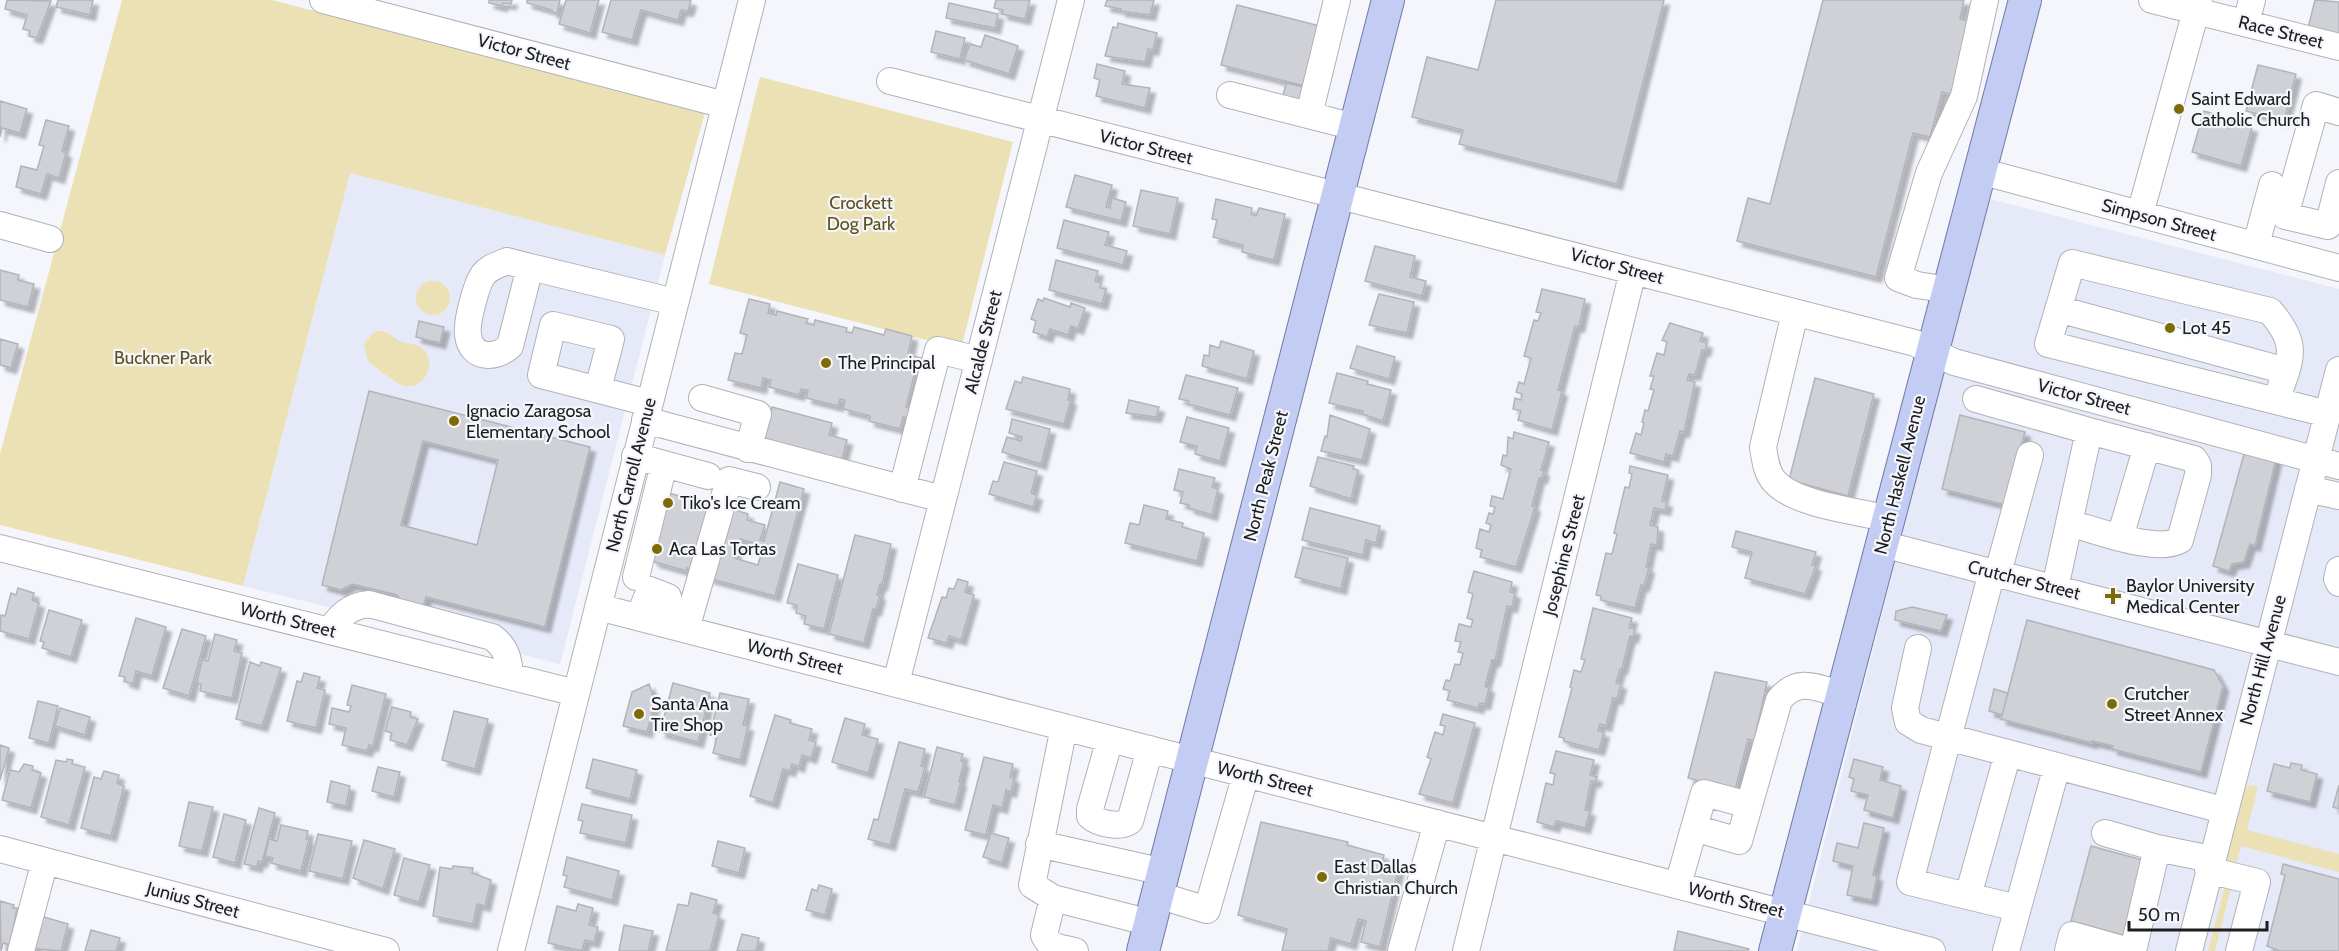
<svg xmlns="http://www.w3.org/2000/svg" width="2339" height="951" font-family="Cabin,sans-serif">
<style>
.built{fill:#e6e9f7}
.green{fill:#ebe1b4}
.building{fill:#cfd1d7;stroke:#b2b4ba;stroke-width:1.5;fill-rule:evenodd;filter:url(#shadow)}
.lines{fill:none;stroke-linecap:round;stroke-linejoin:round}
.minor-casing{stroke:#b0b2b8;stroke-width:28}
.major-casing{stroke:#6f79a4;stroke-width:34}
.minor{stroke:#fff;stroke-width:26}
.major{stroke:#c3cdf4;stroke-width:32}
.poi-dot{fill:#7f6b05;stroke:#f4f6fc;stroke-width:2}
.labels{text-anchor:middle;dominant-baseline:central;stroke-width:4.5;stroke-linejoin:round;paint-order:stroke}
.street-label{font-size:18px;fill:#1c1d1f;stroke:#f4f6fc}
.poi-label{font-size:18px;fill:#1c1d1f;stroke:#f4f6fc;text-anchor:start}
.park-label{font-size:18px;fill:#5d501a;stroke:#f4f6fc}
</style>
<defs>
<filter id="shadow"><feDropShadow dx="5.5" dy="5.5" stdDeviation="1.5" flood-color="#0004"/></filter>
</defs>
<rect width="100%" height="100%" fill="#f4f6fc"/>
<!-- built -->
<path class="built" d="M350,173L665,255L560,664L243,586Z
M1987,198L2339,289V951H1797Z"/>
<!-- green -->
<path class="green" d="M122,0H272L705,113L665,255L350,173L243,586L0,525V454Z
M760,77L1013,142L961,349L709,284Z
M416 298a17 17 0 1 1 34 0a17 17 0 1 1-34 0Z
M377,331C389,330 392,338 402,342C408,344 414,343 420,347C440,360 424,393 402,385C396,384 373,365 368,361L364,344L372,334Z
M2250,785L2258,787L2247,830L2339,854V872L2241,846L2236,865L2224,862L2243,790Z
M2225,886L2231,888L2215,951H2208Z"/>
<!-- building -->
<path class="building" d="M7,0L51,1L37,38L29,36L30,31L23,29L27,15L5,9Z
M58,0H93L90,15L56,7Z
M489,0H512L511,4L503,3L502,6L489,3Z
M527,0H560L557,14L552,12V10L527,3Z
M566,0H599L590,33L559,24Z
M611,0H688L691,1L688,11L681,10L678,20L641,10L632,40L602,32Z
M996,0H1030L1025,19L1002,14L1003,10L994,8Z
M1107,0H1154L1150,15L1120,11L1121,9L1105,6Z
M1496,0H1664L1617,184L1459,144L1463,130L1412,117L1427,57L1478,70Z
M1823,0H1964L1960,19L1972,22L1953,95L1942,92L1930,137L1913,133L1876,277L1737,241L1748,198L1770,204Z
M2315,0L2339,2V36L2308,28Z
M949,3L998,14L995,28L946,18Z
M1237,5L1320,26L1305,86L1221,65Z
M1118,23L1157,33L1153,50L1148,49L1145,62L1105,56L1113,27L1117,28Z
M936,31L965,38L960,59L931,52Z
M985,35L1018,46L1009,74L964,60L970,44L981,47Z
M1097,64L1125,71L1122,84L1150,88L1145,108L1096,96L1100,80L1094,78Z
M2258,65L2296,74L2284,121L2246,111Z
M1286,83L1303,87L1299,104L1282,100Z
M0,101L27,109L20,133L2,128L0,137Z
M2204,111L2219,115L2216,124L2230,128L2232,121L2252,127L2241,166L2192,152Z
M46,120L69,126L62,151L66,153L59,178L47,174L41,194L16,187L21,166L37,170L44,146L39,145Z
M1075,175L1112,185L1106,207L1110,208L1112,198L1126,202L1121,221L1066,207Z
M1141,190L1178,198L1170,234L1133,226Z
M1216,199L1252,208L1251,214L1256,216L1259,208L1285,214L1274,260L1242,252L1243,245L1213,237L1217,220L1212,219Z
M1064,220L1109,232L1105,245L1127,251L1123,265L1057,248Z
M1375,246L1415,256L1410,277L1426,281L1422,296L1365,281Z
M1056,260L1098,271L1095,281L1101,283L1100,288L1106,289L1102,304L1049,290Z
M0,270L19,275L18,280L34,284L28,307L0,300Z
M1542,289L1585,299L1579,327L1575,326L1558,390L1562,391L1552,430L1518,420L1521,411L1513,409L1515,398L1521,400L1522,394L1516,392L1519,382L1524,384L1531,358L1524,356L1534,320L1538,321L1541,313L1536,312Z
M1379,294L1414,302L1407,333L1369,325Z
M1044,298L1070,307L1071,303L1085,308L1078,329L1071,326L1068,335L1050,329L1047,337L1033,332L1036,321L1031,319L1038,299L1043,301Z
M749,299L770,304L768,313L776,315L777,311L808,319L806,323L814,325L815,320L847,328L846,332L852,333L854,327L884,335L886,329L912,336L908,355L922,358L919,368H916L906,407L910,408L907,418L903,417L900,429L869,421L870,416L843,409L845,400L840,399L838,406L806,398L808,390L801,389L799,395L769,387L771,380L763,378L761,388L728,380L735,353L742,354L747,335L740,333Z
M419,321L444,327L440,343L416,337Z
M1670,323L1703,333L1700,341L1707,343L1705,351L1702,350L1695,375L1689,374L1687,380L1695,382L1684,432L1680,431L1673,456L1666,454L1664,462L1630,453L1636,433L1641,435L1644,423L1642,422L1645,410L1648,411L1654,390L1650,389L1654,376H1650L1657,353L1664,355L1667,342L1662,340Z
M0,339L18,344L11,368L0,365Z
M1221,341L1254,351L1247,379L1202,366L1204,355L1209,356L1210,345L1219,348Z
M1357,346L1395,357L1389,379L1350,368Z
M1337,373L1368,381L1367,384L1391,390L1383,421L1362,414L1363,411L1329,403Z
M1186,375L1238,388L1230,415L1188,404L1189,401L1179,399Z
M1023,377L1070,389L1068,400H1071L1064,424L1006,409L1015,381L1021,383Z
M1815,378L1874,394L1848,496L1789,480Z
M369,391L590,447L545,627L426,597L422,610L403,605L397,595L352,584L341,590L322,585ZM423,441L498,460L477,545L401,525Z
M1129,400L1159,407L1156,417L1126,413Z
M772,407L832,423L829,435L847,440L839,470L763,443Z
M1330,415L1370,429L1362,460L1321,451L1325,436L1327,437Z
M1960,415L2025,432L2006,505L1942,489Z
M1187,417L1229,428L1220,461L1195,454L1197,446L1180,442Z
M1012,419L1050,429L1041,464L1002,452L1007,437L1021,441L1022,437L1009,433Z
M1514,432L1549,442L1541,470L1544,471L1542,478H1539L1532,506L1535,507L1516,567L1480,557L1482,550L1476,548L1480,529L1489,532L1491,525L1486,523L1489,513L1493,514L1495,507L1490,506L1492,496L1503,499L1511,469L1501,465L1503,455L1507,456L1508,437L1513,439Z
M2246,447L2277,455L2255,546L2250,544L2244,562L2232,564L2229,571L2213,566Z
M1318,457L1354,466L1353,469L1358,470L1351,499L1310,486Z
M1004,462L1037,471L1031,493L1037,495L1033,507L989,494L993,481L998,482Z
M1630,466L1668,475L1662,501L1667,502L1665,510L1654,508L1650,525L1658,527L1657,545L1651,544L1646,567L1649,568L1644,586L1641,585L1635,608L1601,600V596L1596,595L1606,553L1612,554L1617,534L1614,533L1625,487L1629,488L1632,474L1629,473Z
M1179,469L1215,478L1212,487L1218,489L1212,515L1189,508V505L1180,503L1183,492L1174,490Z
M780,482L804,489L775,596L708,578L730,508L748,514L747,520L765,525L760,540L764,541ZM740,539L763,546L758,565L734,558Z
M665,492L709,504L692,569L687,568V571L655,562L651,558Z
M1144,505L1168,511L1166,519L1183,523L1182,527L1204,533L1197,561L1125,543L1130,523L1139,525Z
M1310,508L1380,526L1376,543L1366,540L1363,555L1302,540Z
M1736,531L1816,552L1812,565L1816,566L1805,594L1745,578L1752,552L1732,547Z
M855,535L891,544L882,585L880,584L877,595H880L876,610L873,609L864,643L829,634Z
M1303,547L1348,558L1341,589L1295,577Z
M798,564L838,575L824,629L804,624L806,616L796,613L797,605L787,603Z
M1474,571L1512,582L1510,592L1515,593L1512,607L1507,606L1495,661L1492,660L1485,686L1489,688L1485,704L1480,703L1478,708L1447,700L1450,691L1443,689L1446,680L1450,681L1455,664L1460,665L1463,653L1458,652L1461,642L1455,641L1459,624L1471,627L1473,620L1467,618L1473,594L1468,592Z
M958,579L968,582L965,592L974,595L961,640L949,636L947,643L928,638L942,597L946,598L949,588L954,589Z
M18,588L34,593L32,600L39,603L29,639L0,631L1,615L5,616L11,593L16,595Z
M1912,607L1947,615L1941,631L1895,620L1896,611Z
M1593,608L1632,618L1629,628L1635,629L1633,637L1630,636L1622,669H1620L1616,683L1621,684L1617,699L1613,698L1606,726L1600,724L1598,731L1604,732L1599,750L1564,741V738L1559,737L1572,688L1570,687L1574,670L1581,672L1585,660L1581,659Z
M49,610L82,620L71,657L42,648L44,642L40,641Z
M136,618L166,627L152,676L136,671L133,684L124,681L125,677L119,676Z
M2027,620L2214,670L2223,686L2201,772L2112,749L2113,746L2092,741V743L2001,719Z
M182,629L206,636L189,696L163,688Z
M215,634L237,640L234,651L242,653L232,698L200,691L201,684L197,683L202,660L208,661Z
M250,662L260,666L261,662L281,668L262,726L236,719Z
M1715,672L1767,682L1754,741L1748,739L1735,790L1688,778Z
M304,673L320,677L317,688L325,690L316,728L287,721L297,681L301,682Z
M673,683L710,693L698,742L660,732Z
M649,684L655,702L647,732L623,726L632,692Z
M352,685L386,694L373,746L369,745L367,751L342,745L346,728L329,724L332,708L349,712L351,706L347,705Z
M1994,689L2008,693L2002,715L1989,711Z
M720,693L749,699L743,725L748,726L740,760L713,753L717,736L710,735Z
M38,701L58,706L49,743L29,738Z
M392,707L411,712L410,717L418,719L407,745L390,740L392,733L385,731Z
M60,708L90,717L85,735L55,726Z
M454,711L488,719L475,769L442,760Z
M1443,714L1475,723L1453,803L1419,794L1431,759L1427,757L1435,732L1443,735L1445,726L1440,725Z
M775,715L791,720L790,723L812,729L809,740L816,742L811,758L802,755L799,767L792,764L790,771L783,769L773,803L750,796Z
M845,718L865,724L862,735L878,739L868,773L832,762Z
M899,742L925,749L921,766L925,767L918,792L905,789L890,845L868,839L874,819L878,820Z
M0,745L9,748L0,780Z
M937,747L963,754L961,761L964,762L959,782H961L955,805L924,797Z
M1556,751L1594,760L1590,775L1597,777L1595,782L1591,781L1585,810L1590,811L1585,828L1556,821L1554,827L1537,822L1546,783L1553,785L1555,774L1550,773Z
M984,757L1013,764L1010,777L1014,778L1011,792L1006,790L1002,808L993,805L986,835L965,830Z
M67,759L73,760L72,764L85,767L69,825L41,817L56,760L66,762Z
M593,759L637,770L630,799L586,788Z
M1854,759L1883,767L1880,780L1901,786L1893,818L1864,810L1868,795L1851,791L1854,779L1849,777Z
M2291,763L2302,765L2301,770L2317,774L2310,802L2267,791L2274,764L2290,768Z
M24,764L33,766L32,770L41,773L31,808L2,800L10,770L19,772Z
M378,767L400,772L394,797L372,791Z
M104,771L119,775L117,783L124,786L111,836L81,828L94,777L101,779Z
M331,781L350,786L346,806L327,802Z
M2339,785V809L2333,807Z
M189,802L213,807L202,851L179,846Z
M582,804L632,815L626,843L580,833L583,821L578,820Z
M259,808L275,813L262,862L258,861L257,867L244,864Z
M224,814L246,820L235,863L213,857Z
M1261,822L1348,842L1347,845L1384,855L1382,864L1399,866L1380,947L1361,942L1366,921L1358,919L1351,944L1331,938L1328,951H1282L1287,929L1238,915Z
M1864,823L1884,828L1873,875L1877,876L1872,900L1847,895L1853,866L1833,861L1837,843L1858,848Z
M281,825L308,831L306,839H309L301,871L271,863L273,858L265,856L269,839L277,841Z
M991,833L1009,838L1002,863L983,857Z
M318,834L352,841L343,879L309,871Z
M364,840L395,849L383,889L353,878Z
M718,841L745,848L739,873L712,866Z
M2091,846L2150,862L2130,937L2071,921Z
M567,857L619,871L612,900L564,887L567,876L563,875Z
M404,858L430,865L419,902L394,895Z
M2283,864L2339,879V951H2280L2267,946L2285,875L2281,874Z
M453,866L473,868L472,873L491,880L485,906L477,904L473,924L433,916L440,867L452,869Z
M819,885L832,889L825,915L806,910L812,889L817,891Z
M691,893L717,900L713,913L719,915L710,951H666L678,904L688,906Z
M0,901L14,905L13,908H17L10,945L3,943L1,951Z
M578,904L593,908L589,925L598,927L594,942L585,940L582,951L548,943L557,906L576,911Z
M37,915L68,924L61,951L27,948Z
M624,925L653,931L648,951H619Z
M91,930L120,938L116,951H85Z
M1678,931L1749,949L1748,951H1674Z
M742,934L759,938L756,951H737Z"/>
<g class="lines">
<defs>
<path id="minor" d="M323,0L725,105
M2152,0L2339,47
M2246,23L2252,0
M890,81L1915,343L1954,362L2339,466
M1230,95L1355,127
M2339,112L2316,105L2285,216L2328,226L2339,183
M1309,115L1337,0
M1980,171L2339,268
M2140,214L2199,0
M0,225L50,239
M2256,245L2272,185
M507,261L530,267L510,346C496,359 471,360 468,335C466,323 476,285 483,275C489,267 498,265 507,261Z
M530,267L675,302
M1949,290L1917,285L1898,278L1929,173L1964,96L1985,0
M2058,309L2286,371
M1795,313L1763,447C1765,459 1766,473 1775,482C1796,505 1858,511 1889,519
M598,389L611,339L553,325L541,375L649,403
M702,398L758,414L748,449
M1976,399L2089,431L2055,588
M2276,401C2290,359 2301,347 2270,311L2072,263L2048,344L2328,414
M645,420L942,499
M635,456L664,464L636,577
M664,464L708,476
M902,489L938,350L979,360
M2308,489L2339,496
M2069,523C2096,530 2157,554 2180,540L2198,475V465L2194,459L2089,431
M2120,537L2147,446
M1882,544L2339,662
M0,548L576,693
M2339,570L2337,579L2339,583
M1992,572L1910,882L2017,908
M1998,573L2030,455
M598,607L1932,951
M639,617L650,590L668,597L670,606L666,624
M686,629L729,480L757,487
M329,631C340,616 349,606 369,604L492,637C506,647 509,659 510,676
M1918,648L1905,708L1908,722L1921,730L2223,810
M896,683L1071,0
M1064,727L1032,885L1053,898L1151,923
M1110,739L1090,809V816C1099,824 1120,828 1130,821L1150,749
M1694,828L1704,793L1749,805
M2105,833L2157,848
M1039,844L1164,872
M0,849L386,951
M2208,870L2257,882L2239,951
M1678,885L1694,828L1739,841L1779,700C1798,676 1817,688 1843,695
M1158,895L1207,910L1246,774
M1968,896L2008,753
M1053,898L1044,935C1049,948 1063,948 1075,951
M21,951L45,861
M511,951L752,0
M1401,951L1437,823
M1466,951L1633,271
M2006,951L2057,766
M2068,951L2072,935L2129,951
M2133,951L2157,848L2211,859
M2189,951L2339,370"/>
<path id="major" d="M1143,951L1388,0
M1775,951L2025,0"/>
</defs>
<!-- minor casing -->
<use href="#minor" class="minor-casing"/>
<!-- major casing -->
<use href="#major" class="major-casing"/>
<!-- minor -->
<use href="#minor" class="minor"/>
<!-- major -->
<use href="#major" class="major"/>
</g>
<!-- markers -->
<g class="poi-dot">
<circle cx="2179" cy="109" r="6"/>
<circle cx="2170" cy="328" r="6"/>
<circle cx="826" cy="363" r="6"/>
<circle cx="454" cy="421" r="6"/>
<circle cx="668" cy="503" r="6"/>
<circle cx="657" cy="549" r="6"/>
<path d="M2110 587h6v6h6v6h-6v6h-6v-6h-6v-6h6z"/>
<circle cx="2112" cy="704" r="6"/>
<circle cx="639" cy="714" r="6"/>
<circle cx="1322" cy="877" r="6"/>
</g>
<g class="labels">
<!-- street labels -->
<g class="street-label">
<text transform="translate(2281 32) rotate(14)">Race Street</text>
<text transform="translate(524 52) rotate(15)">Victor Street</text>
<text transform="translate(1146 147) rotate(14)">Victor Street</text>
<text transform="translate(2159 220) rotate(15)">Simpson Street</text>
<text transform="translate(1617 266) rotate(15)">Victor Street</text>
<text transform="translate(983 342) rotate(-76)">Alcalde Street</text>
<text transform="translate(2084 397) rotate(15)">Victor Street</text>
<text transform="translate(631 475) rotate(-76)">North Carroll Avenue</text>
<text transform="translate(1900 475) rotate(-76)">North Haskell Avenue</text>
<text transform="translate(1266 476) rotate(-76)">North Peak Street</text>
<text transform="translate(1564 555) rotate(-76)">Josephine Street</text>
<text transform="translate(2024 580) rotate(14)">Crutcher Street</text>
<text transform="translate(288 620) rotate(14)">Worth Street</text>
<text transform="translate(795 657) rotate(14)">Worth Street</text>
<text transform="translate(2263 660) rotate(-75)">North Hill Avenue</text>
<text transform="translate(1265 779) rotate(14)">Worth Street</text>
<text transform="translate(193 900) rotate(15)">Junius Street</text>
<text transform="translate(1736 900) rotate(14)">Worth Street</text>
</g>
<!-- poi labels -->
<g class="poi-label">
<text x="2191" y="99">Saint Edward<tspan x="2191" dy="21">Catholic Church</tspan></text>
<text x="2182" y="328">Lot 45</text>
<text x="838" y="363">The Principal</text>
<text x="466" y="411">Ignacio Zaragosa<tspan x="466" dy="21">Elementary School</tspan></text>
<text x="680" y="503">Tiko's Ice Cream</text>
<text x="669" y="549">Aca Las Tortas</text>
<text x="2126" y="586">Baylor University<tspan x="2126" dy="21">Medical Center</tspan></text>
<text x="2124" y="694">Crutcher<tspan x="2124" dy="21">Street Annex</tspan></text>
<text x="651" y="704">Santa Ana<tspan x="651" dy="21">Tire Shop</tspan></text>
<text x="1334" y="867">East Dallas<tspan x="1334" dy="21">Christian Church</tspan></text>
</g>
<!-- park labels -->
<g class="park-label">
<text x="861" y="203">Crockett<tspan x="861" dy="21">Dog Park</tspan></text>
<text x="163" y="358">Buckner Park</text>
</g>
</g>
<!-- scale -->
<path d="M2129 921v9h138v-9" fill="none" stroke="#1c1d1f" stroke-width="3"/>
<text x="2138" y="921" font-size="18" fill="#1c1d1f" stroke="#f4f6fc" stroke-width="4.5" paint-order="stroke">50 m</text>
</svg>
